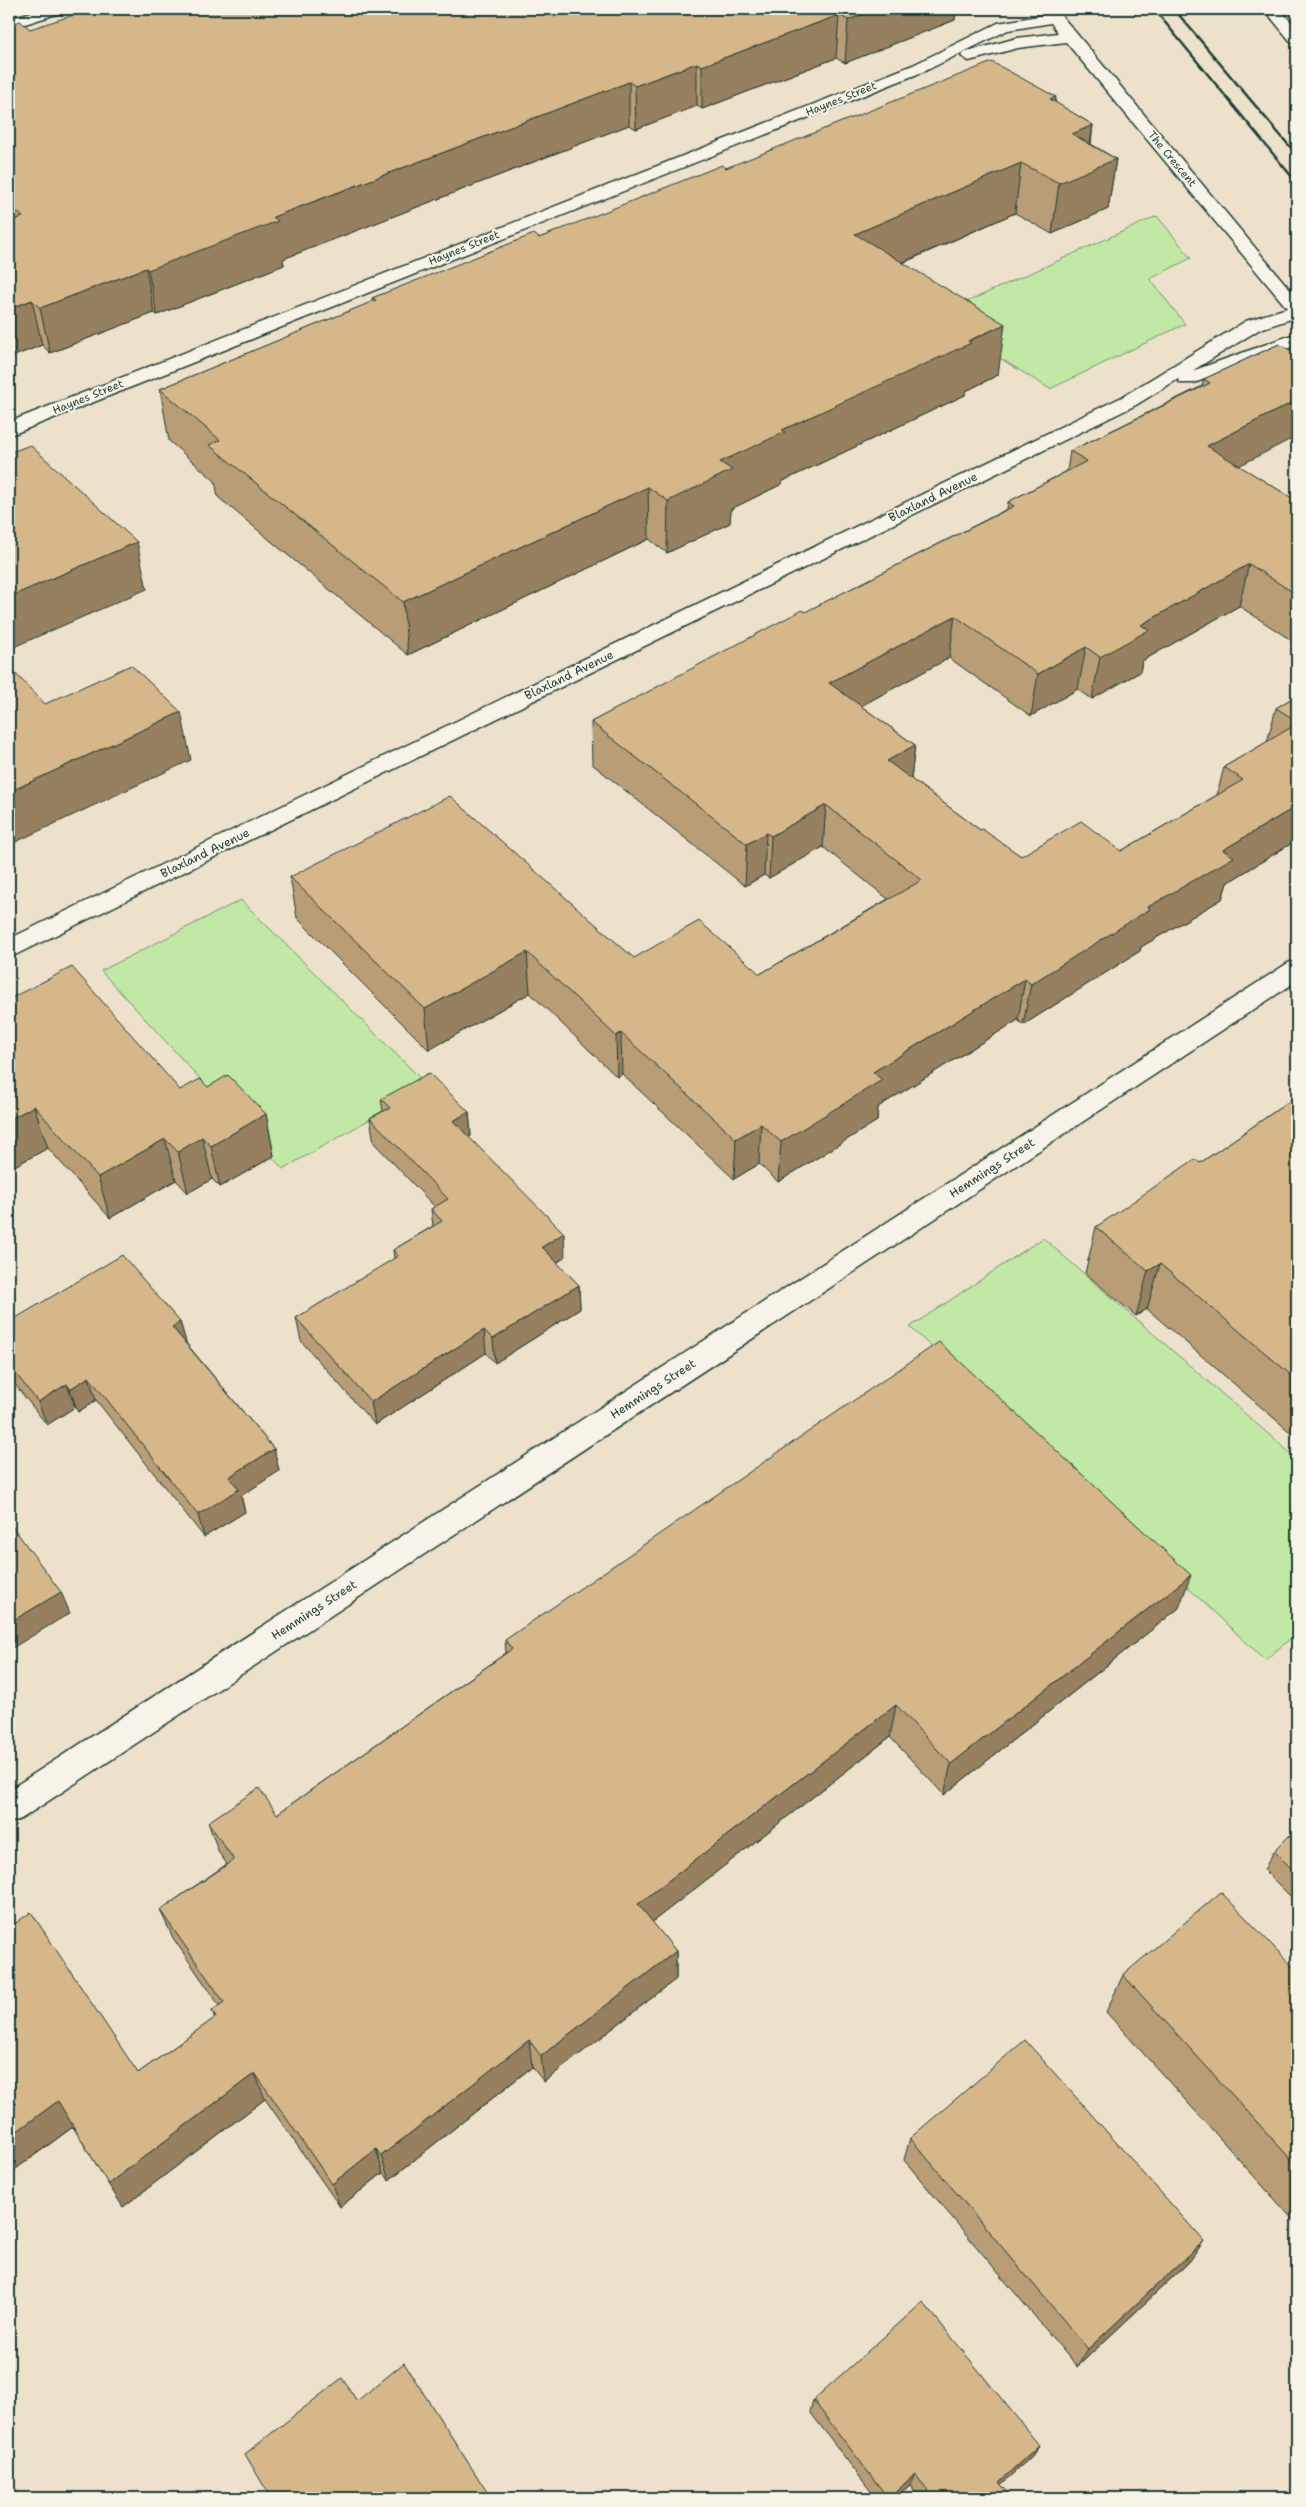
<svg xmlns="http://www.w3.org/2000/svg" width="1306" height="2507" font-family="'Shantell Sans',sans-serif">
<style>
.green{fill:#c1e9a5;stroke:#70936c}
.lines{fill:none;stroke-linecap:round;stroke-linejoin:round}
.minor-casing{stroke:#1f3d34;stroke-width:3}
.trunk-casing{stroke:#1f3d34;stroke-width:3}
.minor{fill:#f7f3e8;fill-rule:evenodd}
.trunk{fill:#f7f3e8;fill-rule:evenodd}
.rail{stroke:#1f3d34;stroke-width:2.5}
.wall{fill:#b89d77;stroke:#1f3d34}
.shaded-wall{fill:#968061;stroke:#1f3d34}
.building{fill:#d6b78a;stroke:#1f3d34}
.labels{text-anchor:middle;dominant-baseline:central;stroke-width:4;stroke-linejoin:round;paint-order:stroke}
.far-street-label{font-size:11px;fill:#1f3d34;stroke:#f7f3e8}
.street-label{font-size:12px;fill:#1f3d34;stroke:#f7f3e8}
</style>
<rect width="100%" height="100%" fill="#ede1cc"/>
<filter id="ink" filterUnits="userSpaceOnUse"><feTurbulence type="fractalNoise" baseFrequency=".02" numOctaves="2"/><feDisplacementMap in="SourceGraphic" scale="10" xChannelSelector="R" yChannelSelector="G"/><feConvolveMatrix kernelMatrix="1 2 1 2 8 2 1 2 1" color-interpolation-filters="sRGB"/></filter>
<g filter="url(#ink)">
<!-- green -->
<path class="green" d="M1157,216L1191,258L1150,279L1185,324L1050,389L933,317Z
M241,900L428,1086L283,1169L101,971Z
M1043,1238L1297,1459V1633L1265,1660L910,1327Z"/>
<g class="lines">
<defs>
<path id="minor" d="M41,9H65L63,12L9,29V19Z
M1039,9H1055L1061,15L1297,298V317L1260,329L1192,371L1297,333V345L1194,383H1180L1178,379L1136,405L9,958V939L1122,397L1246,321L1287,308L1066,42L1018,48L969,61L961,56L963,53L1017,38L1058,33L1051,23L1008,30L925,71L16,433L9,435V422L913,65L998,23L1044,15Z
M1297,960V981L21,1819L9,1823V1790L1288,963Z"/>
<path id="trunk" d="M1264,9H1280L1297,29V44L1291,42Z"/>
</defs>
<!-- minor casing -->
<use href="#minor" class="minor-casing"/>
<!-- trunk casing -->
<use href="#trunk" class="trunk-casing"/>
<!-- minor -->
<use href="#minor" class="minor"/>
<!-- trunk -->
<use href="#trunk" class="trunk"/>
<!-- rail -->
<path class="rail" d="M1154,9L1297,183
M1174,9L1297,155"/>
</g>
<!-- wall -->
<path class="wall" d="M956,9L955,20L845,63L836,58L702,109L697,106L636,129L629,125L283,259L284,265L157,315L154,313L50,353L42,345L9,358V25L30,29Z
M1056,103L1093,125L1091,144L1116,159L1108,209L1052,234L1015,213L903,263L998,375L966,391L965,395L783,481L782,484L731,509L730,523L667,553L649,539L408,655L218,497L215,481L169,441L160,389L372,302V298L539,238L726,168Z
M1279,344L1239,466L1297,501V644L1239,606L1142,661L1140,672L1092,699L1078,689L1031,716L949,658L861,706L915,745L911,779L980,830L1021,856L1121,851L1217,795L1224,767L1267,742L1276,708L1297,695V840L1227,883L1222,899L1141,947L1140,951L1023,1025L1018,1020L878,1107L877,1121L778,1182L759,1164L734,1179L622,1074L617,1077L530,993L429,1050L297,918L290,877L634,958L760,974L888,899L823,847L769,878L764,875L745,886L592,764L591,722L1007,509L1008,502L1067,471L1070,451L1202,386L1204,379Z
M9,999L180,1090L208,1087L266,1114L274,1156L220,1187L212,1179L188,1193L176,1180L110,1218L48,1148L9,1169Z
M1297,1096V1438L1147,1309L1136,1316L1085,1273L1096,1227L1200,1163Z
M381,1099L469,1112L471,1136L469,1138L565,1257L557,1263L579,1285L580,1309L495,1363L486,1353L375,1425L301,1341L296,1318L394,1259L393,1250L433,1226L431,1209L435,1207L374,1143L370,1118L383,1111Z
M9,1322H180L186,1343L274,1449L279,1471L241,1496L245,1512L204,1537L96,1400L78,1412L75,1407L47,1425L9,1377Z
M1179,1608L944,1795L890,1737L652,1922L676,1951V1979L544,2082L532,2067L389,2180L383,2173L340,2207L265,2099L123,2207L73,2127L9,2174L138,2073L215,2018L212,2011L219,2005L173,1938L160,1910L227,1864L219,1853L208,1822L277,1814L506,1653L505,1640Z
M1297,1828V1903L1264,1870L1274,1851Z
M1297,1971V2224L1106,2012L1123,1975Z
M910,2138L1190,2261L1077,2367L904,2160Z
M813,2400L1039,2445L1032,2456L1001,2484L1006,2498H920L910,2485L895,2498H876L810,2412Z"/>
<!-- shaded-wall -->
<path class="shaded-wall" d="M877,9H956L955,20L845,63L848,20Z
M839,15L836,58L702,109V66Z
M697,63V106L636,129L635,86Z
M629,82V125L283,259L284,265L157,315L148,270L273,217Z
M1056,97L1050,146V99Z
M1093,125L1086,171L1116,159L1108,209L1052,234L1059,183L1072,134Z
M1021,163L1015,213L851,285L855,234Z
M146,268L154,313L50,353L40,308Z
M32,300L42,345L9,358V309Z
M1005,324L998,375L966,391L965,395L783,481L782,484L731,509L730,523L667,553L668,501L720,462L782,430Z
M1297,400V436L1198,487L1207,446Z
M648,487L649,539L408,655L403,602Z
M137,542L147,589L9,649V597Z
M1249,564L1239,606L1142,661L1140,672L1092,699L1100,657L1141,625Z
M955,616L949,658L826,725L829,683Z
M1086,647L1078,689L1031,716L1038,674Z
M181,712L191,760L9,845V792Z
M915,745L910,787L887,761Z
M826,805L823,847L769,878L771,836Z
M1297,806V840L1227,883L1222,899L1141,947L1140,951L1023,1025L1031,984L1148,907L1223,850Z
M766,833L764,875L745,886L747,844Z
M527,952L530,993L429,1050L425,1009Z
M1025,979L1018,1020L878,1107L877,1121L778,1182L781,1142L873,1072Z
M621,1033L622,1074L617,1077L616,1036Z
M34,1106L48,1148L9,1169V1120Z
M469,1112L471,1136L455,1146L453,1121Z
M266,1114L274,1156L220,1187L211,1146Z
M761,1124L759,1164L734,1179L736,1139Z
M202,1137L212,1179L188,1193L178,1152Z
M165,1139L176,1180L110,1218L98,1177Z
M564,1233L565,1257L543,1271L542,1247Z
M1160,1264L1147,1309L1136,1316L1148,1271Z
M579,1285L580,1309L495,1363L493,1339Z
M180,1322L187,1345L172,1327Z
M484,1330L486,1353L375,1425L371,1402Z
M89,1377L96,1400L78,1412L70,1389Z
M67,1384L75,1407L47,1425L38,1402Z
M274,1449L279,1471L241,1496L245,1512L204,1537L198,1515L229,1477Z
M1191,1575L1179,1608L944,1795L951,1764Z
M61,1592L70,1613L9,1650V1623Z
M896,1705L890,1737L638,1933V1904Z
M676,1951V1979L544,2082L541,2056Z
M529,2040L532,2067L389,2180L381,2156Z
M255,2073L265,2099L123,2207L108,2184Z
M58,2101L74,2126L9,2174V2137Z
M376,2149L383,2173L340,2207L332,2184Z
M1204,2241L1190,2261L1077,2367L1088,2349Z
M1039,2445L1032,2456L993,2492L999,2482Z
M915,2474L910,2485L895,2498H889Z"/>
<!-- building -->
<path class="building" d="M92,9H877L848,20L839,15L702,66L697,63L635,86L629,82L273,217L278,221L148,270L146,268L40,308L32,300L9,309V222L23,217L9,205V25L20,21L30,29Z
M992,62L1056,97L1050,99L1093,125L1072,134L1116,159L1059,183L1021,163L855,234L1005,324L968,341L971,343L782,430L785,432L720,462L732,470L668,501L648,487L403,602L209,445L220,440L160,389L376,300L372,298L534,234L539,238L722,165L726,168Z
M1279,344L1297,354V400L1207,446L1297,501V595L1249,564L1141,625L1149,630L1100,657L1086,647L1038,674L955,616L829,683L915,745L887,761L980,830L982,829L1021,856L1081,821L1121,851L1243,780L1224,767L1297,724V806L1223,850L1234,857L1148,907L1150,909L1031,984L1025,979L873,1072L882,1080L781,1142L761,1124L736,1139L621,1033L616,1036L527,952L425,1009L290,877L450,796L634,958L699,921L760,974L922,880L826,805L771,836L766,833L747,844L591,722L802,610L805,612L1014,506L1008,502L1087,461L1070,451L1210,383L1204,379Z
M30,445L137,542L9,597V453Z
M131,665L181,712L9,792V667L45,704Z
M1297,695V721L1276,708Z
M72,967L180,1090L200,1079L208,1087L228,1075L266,1114L211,1146L202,1137L178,1152L165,1139L98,1177L34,1106L9,1120V1047L14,1044L9,1037V1025L12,1023L9,1020V999Z
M429,1073L469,1112L453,1121L564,1233L542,1247L579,1285L493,1339L484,1330L371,1402L296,1318L398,1256L393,1250L442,1221L431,1209L448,1199L370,1118L390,1108L381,1099Z
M1297,1096V1380L1160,1264L1148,1271L1096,1227L1195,1159L1200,1163Z
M122,1255L180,1322L172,1327L274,1449L229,1477L239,1489L198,1515L89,1377L70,1389L67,1384L38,1402L9,1365V1322Z
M939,1342L1191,1575L951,1764L896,1705L638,1904L676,1951L541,2056L529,2040L381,2156L376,2149L332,2184L255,2073L108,2184L58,2101L9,2137V1928L31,1912L138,2073L216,2017L212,2011L224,2002L160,1910L234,1860L208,1822L259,1788L277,1814L512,1649L505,1640Z
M9,1522L61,1592L9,1623Z
M1297,1828V1874L1274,1851Z
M1221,1892L1297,1971V2166L1123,1975Z
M1025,2040L1204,2241L1088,2349L910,2138Z
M923,2302L1039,2445L999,2482L1009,2494L1005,2498H934L915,2474L889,2498H888L813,2400Z
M404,2363L491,2498H271L245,2454L342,2378L357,2401Z"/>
</g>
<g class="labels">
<!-- far-street labels -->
<g class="far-street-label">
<text transform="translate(841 99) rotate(-22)">Haynes Street</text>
<text transform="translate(1172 159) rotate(50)">The Crescent</text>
<text transform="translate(464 248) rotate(-22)">Haynes Street</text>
<text transform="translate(88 397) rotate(-22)">Haynes Street</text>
</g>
<!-- street labels -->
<g class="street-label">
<text transform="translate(933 497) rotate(-26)">Blaxland Avenue</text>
<text transform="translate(569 675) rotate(-26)">Blaxland Avenue</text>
<text transform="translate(205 853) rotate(-26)">Blaxland Avenue</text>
<text transform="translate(992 1168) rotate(-33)">Hemmings Street</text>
<text transform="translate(653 1389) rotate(-33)">Hemmings Street</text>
<text transform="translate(314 1610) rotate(-33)">Hemmings Street</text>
</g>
</g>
<!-- margin -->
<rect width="1306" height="2507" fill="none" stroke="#f7f3e8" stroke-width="30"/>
<rect x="15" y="15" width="1276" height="2477" fill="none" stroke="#1f3d34" stroke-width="2" filter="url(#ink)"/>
</svg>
